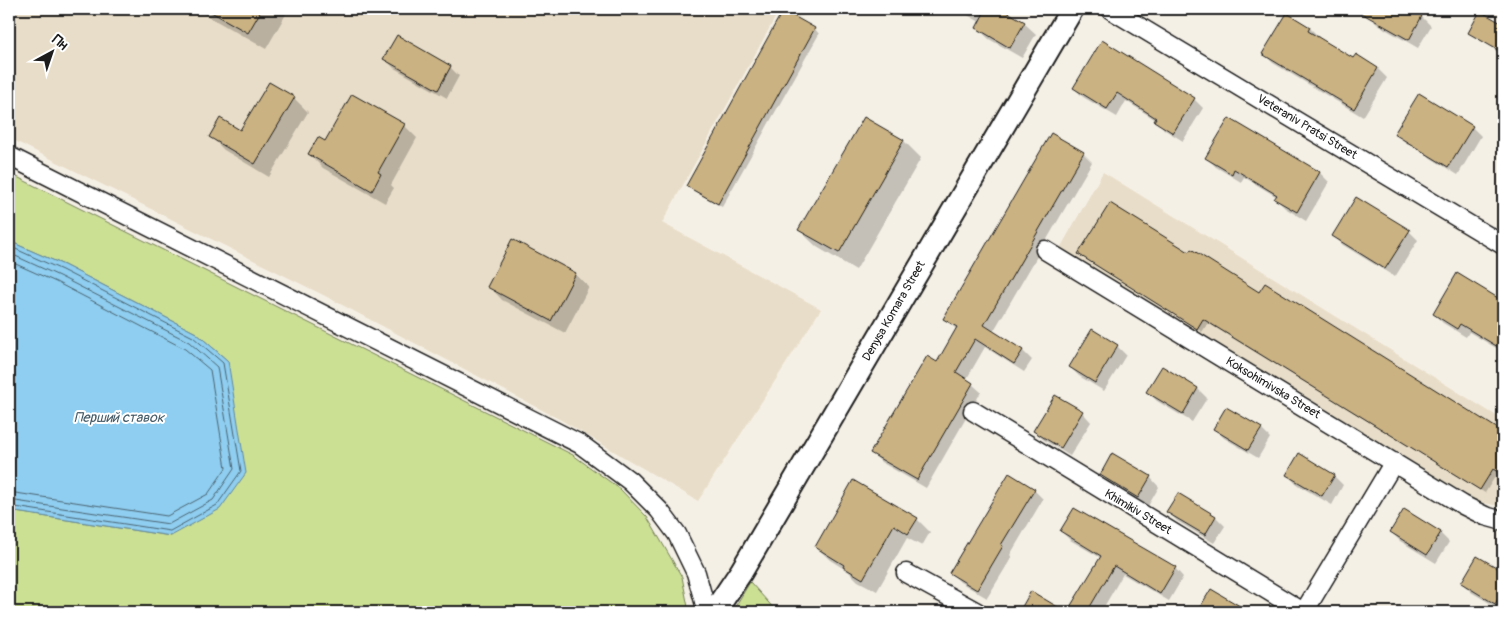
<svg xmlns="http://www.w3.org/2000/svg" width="1512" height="621" font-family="Pangolin,sans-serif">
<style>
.built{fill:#e8ddc8}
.green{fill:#cce094;stroke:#747e58}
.water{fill:#8fcef0;stroke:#61879b}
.shadow{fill:#0003}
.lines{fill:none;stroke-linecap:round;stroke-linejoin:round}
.shore{stroke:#4a6371;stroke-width:1}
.building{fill:#cbb282;stroke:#1c1c1c}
.minor-casing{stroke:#1c1c1c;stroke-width:21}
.tertiary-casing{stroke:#1c1c1c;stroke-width:26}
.minor{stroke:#fff;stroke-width:18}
.tertiary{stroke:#fff;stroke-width:22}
.labels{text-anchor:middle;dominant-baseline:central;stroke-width:4;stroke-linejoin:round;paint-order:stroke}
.street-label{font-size:12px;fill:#1c1c1c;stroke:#fff}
.water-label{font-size:14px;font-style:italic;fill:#445a66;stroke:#fff}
</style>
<rect width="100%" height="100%" fill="#f5f0e6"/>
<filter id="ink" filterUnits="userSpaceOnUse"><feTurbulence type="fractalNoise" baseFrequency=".02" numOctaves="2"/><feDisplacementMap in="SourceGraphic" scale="10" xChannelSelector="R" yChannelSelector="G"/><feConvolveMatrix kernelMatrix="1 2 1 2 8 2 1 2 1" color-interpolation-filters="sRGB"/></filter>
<g filter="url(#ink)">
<!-- built -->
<path class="built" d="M9,9H780L662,223L821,309L698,501L561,420L325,296L9,138Z
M1103,172L1503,420V507L1466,499L1058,252Z"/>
<!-- green -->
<path class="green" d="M9,173L573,455L620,489L647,517L682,577L689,612H9V511L171,536L228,361L196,333L64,265L9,241Z
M750,582L777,612H732Z"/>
<!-- water -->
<path class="water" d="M9,241L64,265L196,333L228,361L246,473L220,509L171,536L9,511Z"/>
<!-- shadow -->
<path class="shadow" d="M195,9H289L266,49Z
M957,9H1000L1024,23L1036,34L1022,58L989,39L977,28L980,22Z
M1373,9H1407L1422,17L1431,26L1418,48L1378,25L1369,16Z
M784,12L815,29L819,34L722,207L692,190L687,185Z
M1287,15L1310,28L1319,37L1318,39L1353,60L1356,56L1378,69L1387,78L1363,117L1273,63L1264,54Z
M1500,24L1503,26V56L1498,53L1489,44Z
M385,59L450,67L459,76L447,98L394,68Z
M1074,88L1194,99L1203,108L1183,141L1165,130L1156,120L1126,101L1117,117L1083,97Z
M1420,95L1472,127L1481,136L1458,175L1405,142L1396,133Z
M294,98L308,112L269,177L224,150L210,136L240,132Z
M864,118L904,141L921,158L856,270L817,247L799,230Z
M1230,120L1320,173L1329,182L1306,221L1285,208L1276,199L1277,197L1244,177L1241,182L1216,167L1207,158Z
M404,125L417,138L391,185L394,188L385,203L323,168L309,154L326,143Z
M1083,153L1092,162L993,332L1023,351L1032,360L1024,372L985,347L966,380L972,384L981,392L926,488L881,462L872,453L938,364L957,330L945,318Z
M1409,231L1418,240L1395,277L1343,245L1334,236Z
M1080,254H1190L1260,294L1266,285L1503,433V476L1498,472L1485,493L1208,323L1202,332L1084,258Z
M575,274L589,287L565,333L502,300L489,286Z
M1458,275L1503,303V352L1469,332L1466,337L1443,323L1434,314Z
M1117,346L1126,355L1104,391L1079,376L1070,367Z
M1198,389L1207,398L1192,422L1157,401L1148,392Z
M1082,412L1091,422L1070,456L1044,440L1034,431Z
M1215,429H1261L1270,438L1258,458L1224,438Z
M1113,455L1150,477L1159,487L1148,506L1110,484L1101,474Z
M1299,455L1334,476L1343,485L1332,505L1296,484L1287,474Z
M854,482L917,519L930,532L922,546L907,538L877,591L858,581L849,572L830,560L816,547Z
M1034,490L1043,499L1010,555L1012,557L987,598L960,582L951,573Z
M1178,494L1216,517L1225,526L1214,543L1177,521L1168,512Z
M1061,531L1175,568L1183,577L1169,601L1123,574L1101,612H1068L1101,558L1070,540Z
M1391,532L1440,533L1449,542L1436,563L1400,541Z
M1478,557L1503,573V611L1471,592L1462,583Z"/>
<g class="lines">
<!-- shore -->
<path class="shore" d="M9,246L62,270L193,337L223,363L241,471L217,505L170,531L9,506
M9,253L59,276L189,342L217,367L234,469L213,500L169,524L9,500
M9,261L56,282L185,349L210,370L226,468L208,494L167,516L9,492"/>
</g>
<!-- building -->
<path class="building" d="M206,9H262L248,33Z
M986,9H1002L1025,22L1010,48L976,28Z
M1354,9H1410L1422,16L1409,40Z
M783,10L815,28L718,204L686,186Z
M1480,11L1503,24V53L1468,33Z
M1287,13L1310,27L1308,31L1353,58L1356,54L1378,68L1354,109L1262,54Z
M397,35L451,66L438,90L383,59Z
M1102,40L1195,98L1173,133L1154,121L1156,118L1117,93L1107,109L1073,88Z
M269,82L295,97L255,164L209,137L220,118L240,130Z
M1419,93L1473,126L1448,167L1394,134Z
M352,94L405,124L378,172L381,174L372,191L308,154L318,137L325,141Z
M864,117L904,140L839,253L798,230Z
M1229,118L1320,172L1297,212L1274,199L1277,195L1234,169L1232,174L1205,158Z
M1051,133L1084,152L984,325L1023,350L1014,364L975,339L956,372L973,383L917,480L870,453L927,356L937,362L957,327L943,319Z
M1356,197L1410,230L1385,269L1332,236Z
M1110,203L1189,252L1191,249L1259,292L1265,283L1503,432V475L1493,469L1480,490L1203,319L1197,329L1078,254Z
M512,239L576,273L551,321L487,287Z
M1457,273L1503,301V350L1460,324L1457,329L1433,314Z
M1092,329L1118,345L1095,383L1069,367Z
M1162,366L1198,388L1183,414L1146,392Z
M1055,395L1083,411L1061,448L1033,431Z
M1226,407L1262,428L1248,450L1213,429Z
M1112,453L1151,476L1138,498L1100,475Z
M1299,453L1335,475L1322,496L1286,475Z
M1009,473L1035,489L1001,545L1003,546L977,590L949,573Z
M853,480L918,518L908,534L894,525L863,579L843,567L844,565L815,547Z
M1178,493L1216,516L1205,535L1166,512Z
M1074,508L1176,567L1160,594L1114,566L1087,612H1067L1101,556L1060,531Z
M1404,509L1441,532L1427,555L1390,532Z
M1477,556L1503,571V591L1495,604L1461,583Z
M1211,589L1250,612H1197Z
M1031,591L1066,612H1019Z"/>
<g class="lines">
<defs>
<path id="minor" d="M1110,9L1503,245
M9,156L580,444L630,481L659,510L677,534L696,573L707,612
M1045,250L1463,505L1485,516L1503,521
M973,411L1303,612
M906,573L977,612
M1304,612L1394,462"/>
<path id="tertiary" d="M714,612L741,572L1072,9"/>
</defs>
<!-- minor casing -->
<use href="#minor" class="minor-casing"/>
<!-- tertiary casing -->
<use href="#tertiary" class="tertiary-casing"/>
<!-- minor -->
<use href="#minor" class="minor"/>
<!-- tertiary -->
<use href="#tertiary" class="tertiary"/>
</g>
</g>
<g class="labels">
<!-- street labels -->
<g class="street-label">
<text transform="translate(1307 127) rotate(31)">Veteraniv Pratsi Street</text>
<text transform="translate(894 311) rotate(-60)">Denysa Komara Street</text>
<text transform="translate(1273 388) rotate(31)">Koksohimivska Street</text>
<text transform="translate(1138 512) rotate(31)">Khimikiv Street</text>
</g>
<!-- water labels -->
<g class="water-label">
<text x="119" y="417">Перший ставок</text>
</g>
</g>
<!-- margin -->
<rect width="1512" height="621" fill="none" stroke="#fff" stroke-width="30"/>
<rect x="15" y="15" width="1482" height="591" fill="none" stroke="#1c1c1c" stroke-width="2" filter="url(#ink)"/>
<!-- north arrow -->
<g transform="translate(52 52) rotate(40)" stroke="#ffffff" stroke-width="4" paint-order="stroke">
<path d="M0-4L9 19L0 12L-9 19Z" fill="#1c1c1c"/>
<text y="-8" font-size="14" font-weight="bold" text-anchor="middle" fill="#1c1c1c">Пн</text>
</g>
</svg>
